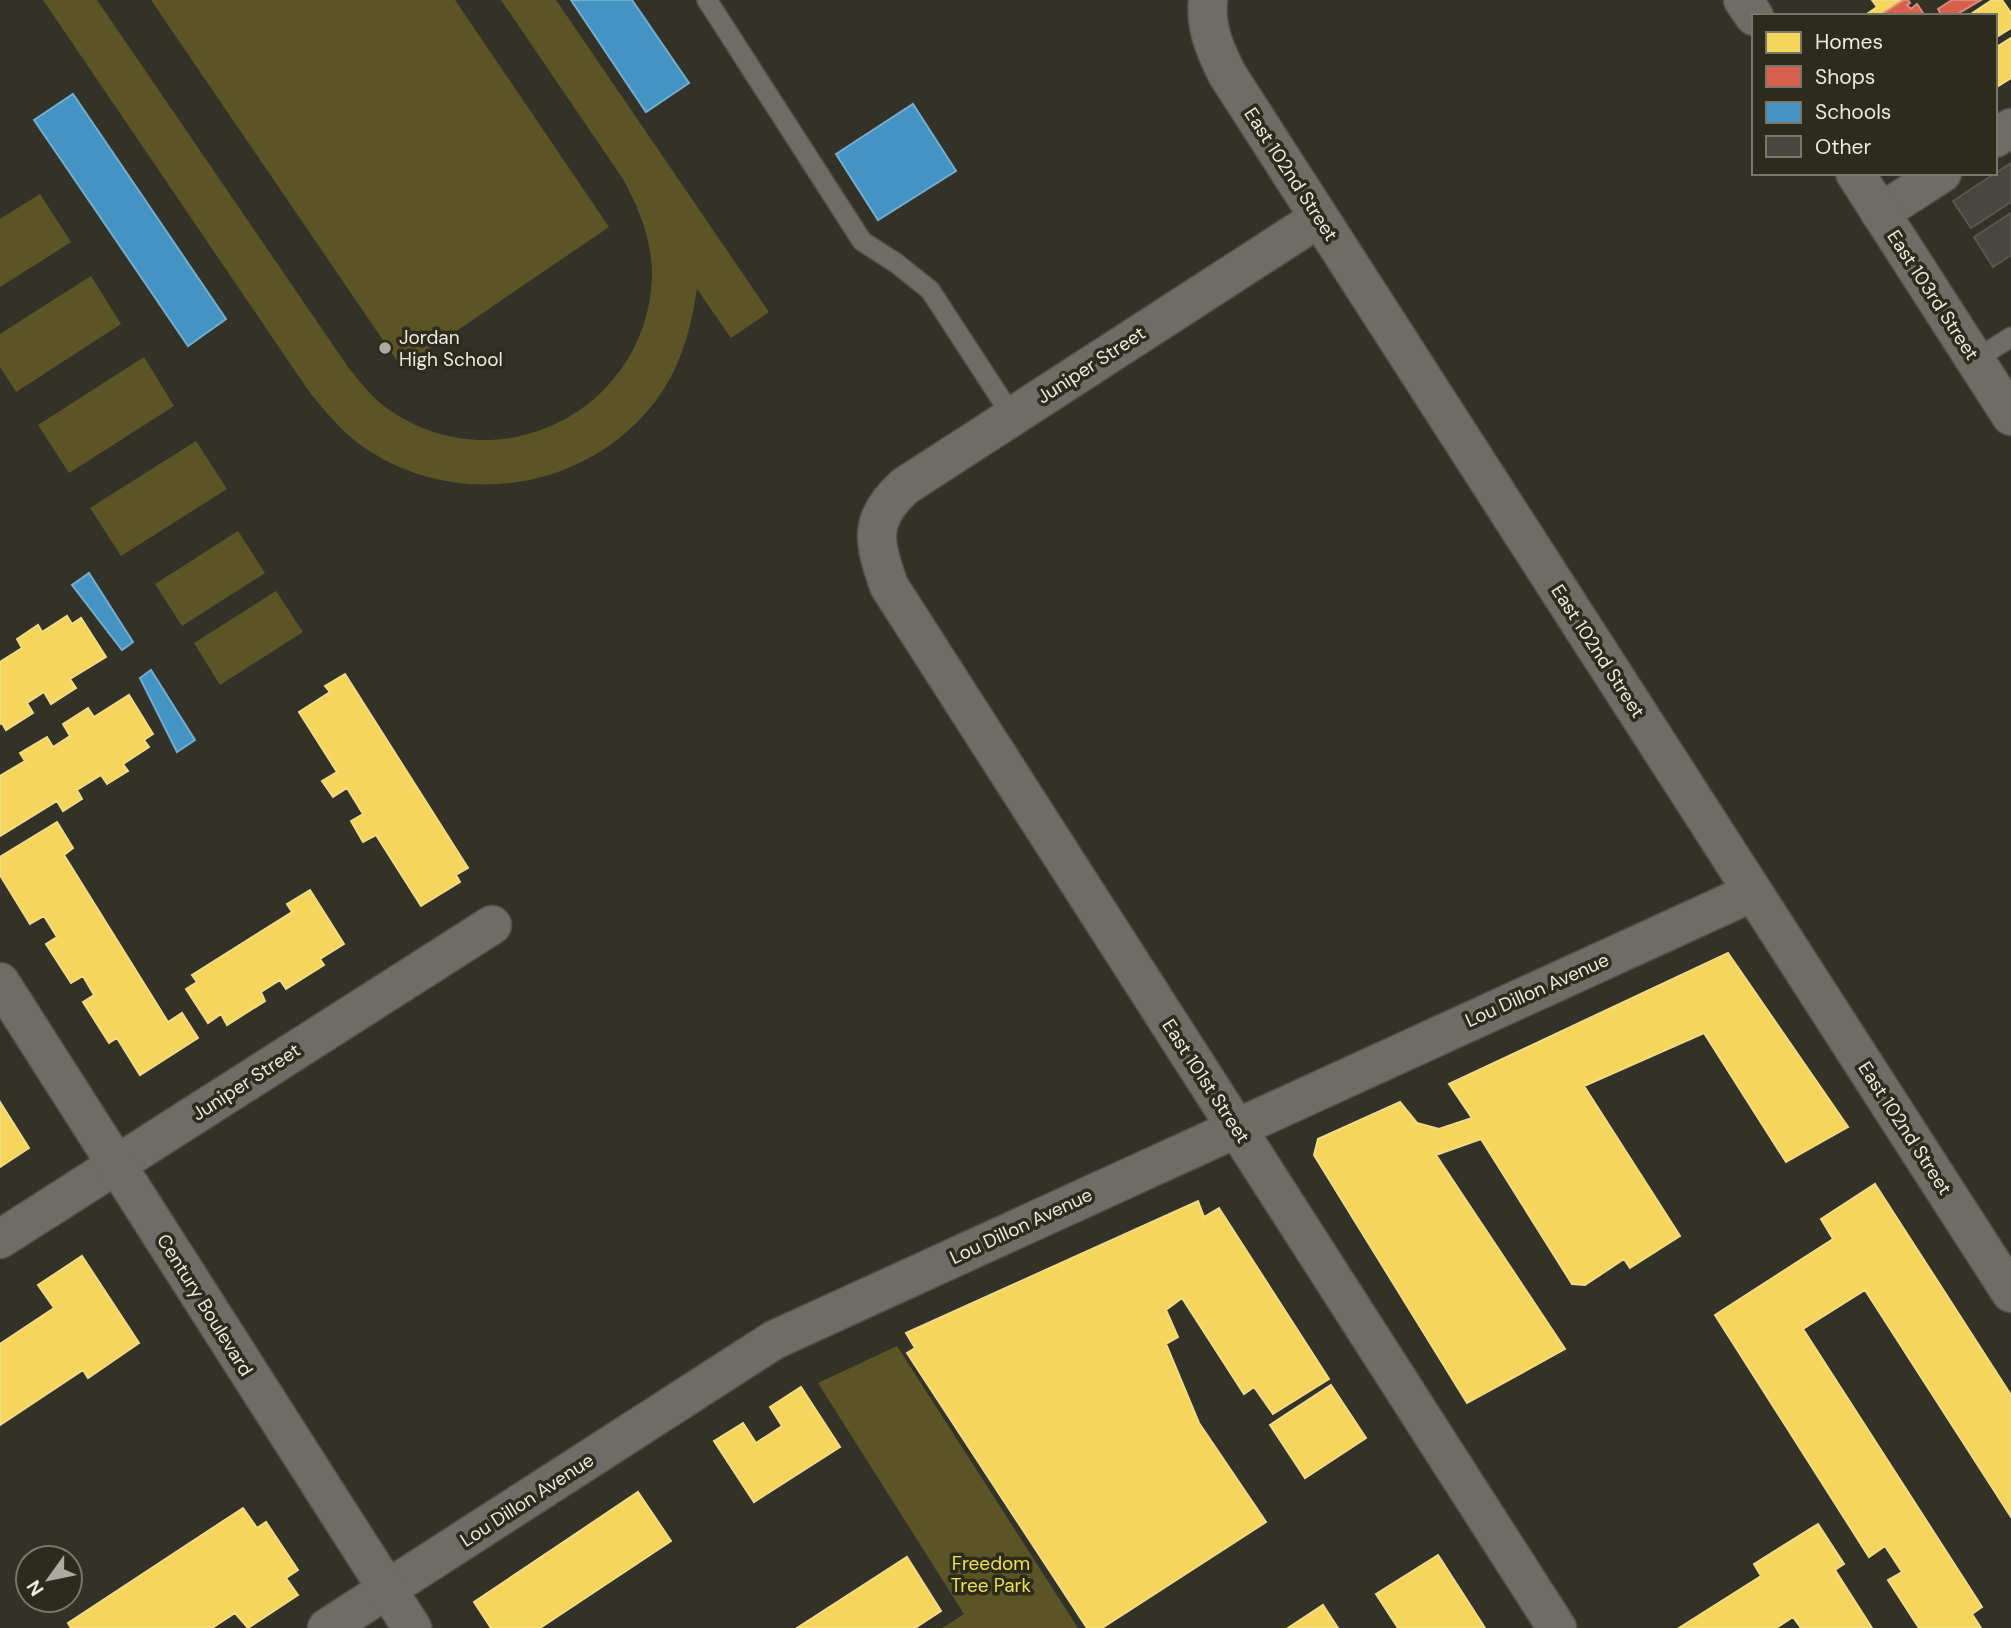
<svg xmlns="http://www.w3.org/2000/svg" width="2011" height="1628" font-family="'DM Sans',sans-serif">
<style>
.green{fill:#5b5526}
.homes{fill:#f6d55c;stroke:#f3db84;stroke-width:2}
.shops{fill:#d6604d;stroke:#dc8979;stroke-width:2}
.schools{fill:#4393c3;stroke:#75adcc;stroke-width:2}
.building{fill:#48473f;stroke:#57574f;stroke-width:2}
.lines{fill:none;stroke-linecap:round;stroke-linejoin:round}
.lane-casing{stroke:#505048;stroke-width:22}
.street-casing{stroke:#505048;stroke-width:41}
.secondary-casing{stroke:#505048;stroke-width:41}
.lane{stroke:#6d6c65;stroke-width:19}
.street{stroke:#6d6c65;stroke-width:38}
.secondary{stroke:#6d6c65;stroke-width:38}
.poi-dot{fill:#abaaa0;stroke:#2d2b1b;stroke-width:2.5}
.labels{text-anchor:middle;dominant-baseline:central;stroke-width:7;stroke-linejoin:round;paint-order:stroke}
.street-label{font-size:19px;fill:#ebeae0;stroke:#2d2b1b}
.poi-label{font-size:19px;fill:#ebeae0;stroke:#2d2b1b;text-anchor:start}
.park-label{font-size:19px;fill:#f1e051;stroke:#2d2b1b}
</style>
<rect width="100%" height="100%" fill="#333229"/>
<!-- green -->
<path class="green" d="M43,0H97L348,367C360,382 372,398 388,409C493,483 636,417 651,291C656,251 642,214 623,179L501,0H556L769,312L731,338L697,289C691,329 681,366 657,399C589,491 456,512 362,446C341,431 326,412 310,393Z
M151,0H455L609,227L402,368Z
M40,194L71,242L0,287V219Z
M91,276L121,324L16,392L0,367V334Z
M144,357L174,406L69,473L38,425Z
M196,441L227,489L121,556L90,508Z
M238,531L265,573L182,626L155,584Z
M276,591L303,632L220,685L194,643Z
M897,1346L1078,1628H942L964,1614L818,1383Z"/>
<!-- homes -->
<path class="homes" d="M1872,0H1904L1879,16H1864L1877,7Z
M1992,0H2002L2011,13V28L1995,38V16H1968Z
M2011,38V78L1995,88V48Z
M67,616L72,624L81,618L106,657L70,679L76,688L51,704L44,692L27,703L33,713L6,730L2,723L0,724V662L22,648L17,639L38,625L42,632Z
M345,674L468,868L456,875L460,882L421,906L376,835L363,842L351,821L363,814L347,788L333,797L322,781L337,772L299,712L330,692L325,686Z
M129,695L153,734L144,740L149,747L123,764L128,771L107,784L101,775L77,790L82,799L63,811L57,801L0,836V776L25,761L20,753L47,737L53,747L70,736L63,724L88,708L94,717Z
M57,822L73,848L64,855L168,1022L182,1013L198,1038L140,1075L117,1038L109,1043L83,1002L94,995L83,976L71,983L46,944L57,937L44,916L30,924L0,875V857Z
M310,890L344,944L320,959L324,965L286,989L280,980L261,992L265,1001L227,1025L221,1014L208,1023L186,989L197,982L192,975L292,912L287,904Z
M1728,953L1848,1127L1786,1162L1704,1033L1584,1086L1680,1236L1630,1268L1624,1259L1585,1285L1572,1284L1481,1139L1436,1155L1565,1349L1467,1403L1314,1155L1318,1139L1400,1102L1417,1123L1439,1129L1472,1118L1449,1084Z
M0,1102L29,1148L0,1167Z
M1875,1184L2011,1395V1517L1865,1290L1803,1329L1982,1607L1972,1614L1981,1628H1919L1888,1580L1902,1572L1885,1546L1869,1557L1715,1315L1833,1239L1821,1219Z
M1198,1201L1204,1217L1219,1208L1329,1379L1273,1414L1254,1387L1244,1394L1182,1298L1166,1310L1178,1337L1166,1344L1199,1423L1266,1522L1102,1628H1087L907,1353L915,1348L906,1333Z
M82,1256L139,1343L88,1378L83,1370L0,1425V1344L54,1308L38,1285Z
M1331,1385L1366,1438L1305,1478L1270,1425Z
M801,1387L840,1447L754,1502L714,1441L743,1423L756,1443L782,1426L770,1407Z
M638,1492L671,1541L540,1628H491L474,1602Z
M243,1508L257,1528L266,1522L298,1570L286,1578L298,1595L248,1628L235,1613L212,1628H71L68,1623Z
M1818,1524L1844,1564L1835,1570L1872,1628H1801L1793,1617L1776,1628H1679L1761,1576L1754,1564Z
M1438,1555L1485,1628H1398L1376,1594Z
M907,1557L941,1611L915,1628H797Z
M1323,1605L1338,1628H1288Z"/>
<!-- shops -->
<path class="shops" d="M1904,0H1908L1910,3L1907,5L1911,9L1917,4L1925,16H1879Z
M1952,0H1981L1954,16H1942L1938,9Z"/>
<!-- schools -->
<path class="schools" d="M571,0H632L689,83L646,112Z
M73,94L226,319L188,346L34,120Z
M913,104L956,171L878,220L836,154Z
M89,573L133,642L122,650L72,585Z
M151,670L195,740L177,752L140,678Z"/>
<!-- building -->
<path class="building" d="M2011,163V202L1971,228L1953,201Z
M2011,213V255L1993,267L1974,237Z"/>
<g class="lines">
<defs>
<path id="lane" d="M707,0L862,241L896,263L930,290L1012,416
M1975,360L2011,337"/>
<path id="street" d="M1208,0C1205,27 1215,50 1227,74L2011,1293
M1995,138L2011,128
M1880,213L1942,173
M1319,218L905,486C867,520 874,542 889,586L1557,1628
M0,1239L492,925
M327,1628L774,1340L1753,892"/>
<path id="secondary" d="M1743,0L1754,16
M1855,173L2011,416
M0,982L412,1628"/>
</defs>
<!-- lane casing -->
<use href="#lane" class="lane-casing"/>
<!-- street casing -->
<use href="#street" class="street-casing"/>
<!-- secondary casing -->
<use href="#secondary" class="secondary-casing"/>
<!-- lane -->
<use href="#lane" class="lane"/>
<!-- street -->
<use href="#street" class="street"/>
<!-- secondary -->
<use href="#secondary" class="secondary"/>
</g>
<!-- markers -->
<circle class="poi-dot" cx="385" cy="348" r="7"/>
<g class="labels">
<!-- street labels -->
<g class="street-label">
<text transform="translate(1291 174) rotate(57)">East 102nd Street</text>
<text transform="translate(1933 295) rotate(57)">East 103rd Street</text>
<text transform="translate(1091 365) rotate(-33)">Juniper Street</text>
<text transform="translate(1598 651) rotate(57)">East 102nd Street</text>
<text transform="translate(1537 990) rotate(-24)">Lou Dillon Avenue</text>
<text transform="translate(1206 1081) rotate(57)">East 101st Street</text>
<text transform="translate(246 1082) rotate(-33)">Juniper Street</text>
<text transform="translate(1905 1128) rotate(57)">East 102nd Street</text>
<text transform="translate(1021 1226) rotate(-25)">Lou Dillon Avenue</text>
<text transform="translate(205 1305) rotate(58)">Century Boulevard</text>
<text transform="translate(527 1500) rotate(-33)">Lou Dillon Avenue</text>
</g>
<!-- poi labels -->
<g class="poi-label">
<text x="399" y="337">Jordan<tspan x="399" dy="22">High School</tspan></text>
</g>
<!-- park labels -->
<g class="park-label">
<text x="991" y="1563">Freedom<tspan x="991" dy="22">Tree Park</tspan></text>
</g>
</g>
<!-- legend -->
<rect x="1752" y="14" width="245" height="161" fill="#2d2b1b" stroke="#79776a" stroke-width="2"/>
<rect x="1766" y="32" width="35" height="21" fill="#f6d55c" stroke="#79776a" stroke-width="2"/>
<text x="1815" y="49" font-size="21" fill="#ebeae0">Homes</text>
<rect x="1766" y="66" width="35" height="21" fill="#d6604d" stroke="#79776a" stroke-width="2"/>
<text x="1815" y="84" font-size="21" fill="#ebeae0">Shops</text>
<rect x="1766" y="102" width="35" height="21" fill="#4393c3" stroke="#79776a" stroke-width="2"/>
<text x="1815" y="119" font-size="21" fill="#ebeae0">Schools</text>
<rect x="1766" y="136" width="35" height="21" fill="#48473f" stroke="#79776a" stroke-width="2"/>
<text x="1815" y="154" font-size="21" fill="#ebeae0">Other</text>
<!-- north arrow -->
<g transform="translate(49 1579) rotate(237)"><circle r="33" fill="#2d2b1b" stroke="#79776a" stroke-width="2"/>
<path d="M0-5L12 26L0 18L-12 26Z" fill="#abaaa0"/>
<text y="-10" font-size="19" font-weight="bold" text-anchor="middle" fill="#ebeae0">N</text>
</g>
</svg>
